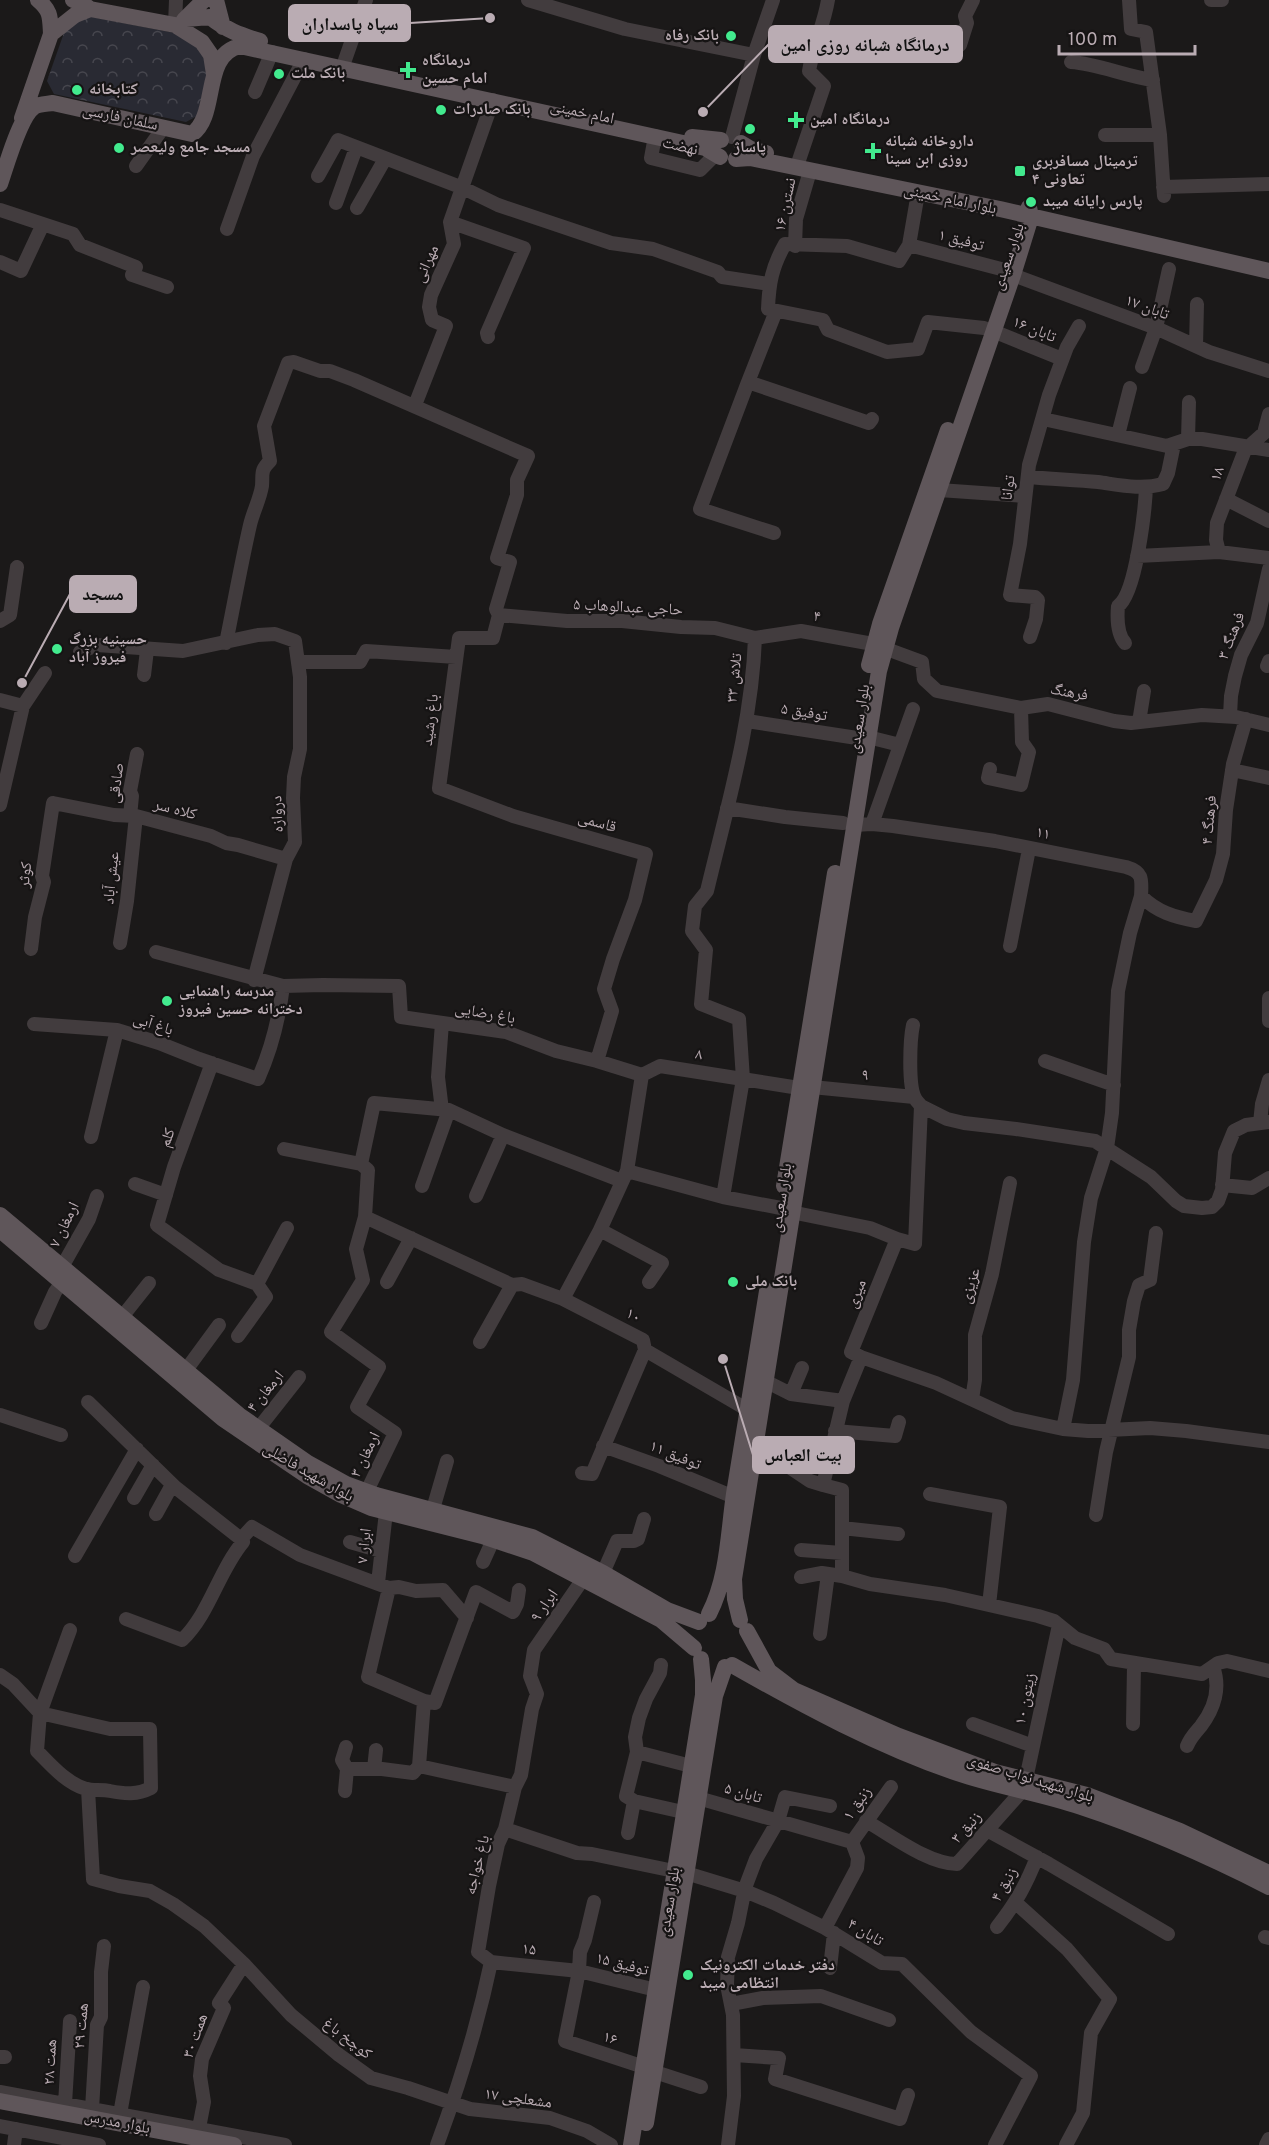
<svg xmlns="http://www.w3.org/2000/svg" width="1269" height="2145" font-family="Overpass,'Noto Naskh Arabic',sans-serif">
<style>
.forest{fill:url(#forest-crowns)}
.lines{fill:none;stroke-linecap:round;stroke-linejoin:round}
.minor{stroke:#423c3e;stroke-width:14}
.major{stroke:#5f565a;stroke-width:16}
.poi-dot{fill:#42ea8e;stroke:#161414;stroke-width:2}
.labels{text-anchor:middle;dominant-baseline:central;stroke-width:4.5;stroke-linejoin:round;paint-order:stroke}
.poi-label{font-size:16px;font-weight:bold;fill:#baacb3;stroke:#161414;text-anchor:start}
.street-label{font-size:16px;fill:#baacb3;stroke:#161414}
.leader{fill:none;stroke:#baacb3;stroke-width:2}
.callout-dot{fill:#baacb3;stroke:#161414;stroke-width:2}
.callout{fill:#baacb3;stroke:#baacb3;stroke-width:2}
.callout-label{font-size:18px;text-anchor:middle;font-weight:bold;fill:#111}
</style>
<defs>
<pattern id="forest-crowns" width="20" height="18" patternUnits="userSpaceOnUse" patternTransform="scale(1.5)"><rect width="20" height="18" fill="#292a33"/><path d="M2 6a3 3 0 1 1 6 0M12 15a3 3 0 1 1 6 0" fill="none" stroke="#46464e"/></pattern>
</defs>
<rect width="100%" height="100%" fill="#1b1919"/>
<!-- forest -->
<path class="forest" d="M87,16L175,33L201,45L211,59L197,116L186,122L54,94L47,81L65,30Z"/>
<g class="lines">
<!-- minor -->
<path class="minor" d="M528,0L625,29L754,55
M1129,0L1131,29L1146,32L1160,135L1164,196
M1211,0H1222
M175,25L176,0
M960,45L967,23L965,16L973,0
M345,60L366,0
M1071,62C1099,64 1124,76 1153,80
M255,92L272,52
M1105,135H1160
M655,136L651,158L700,170L716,154
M732,137L754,55L773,0
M799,160L824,86L809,71C813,46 824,25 828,0
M136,166L163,128
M318,176L338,140L463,188L498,205L611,243L653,249L718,272L722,277L769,284
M1163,187L1269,184
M918,193L909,245L899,261L847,246L785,244C772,267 769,283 768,309L823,320L828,330L887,352L918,349L928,322L984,328
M336,203L356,148
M357,208L385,159
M0,210L73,234L80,245L136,267L132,275L167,287
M450,222L524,248L487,333L488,337
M227,229L253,156L304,59
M909,245L1005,270
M795,246L796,219L810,171
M0,262L21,271L43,224
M1013,275L1156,328L1209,352L1269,371
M776,311L748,382L869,423L872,419
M993,331L1062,359
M1196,346L1197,304
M1142,367L1156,328L1169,269
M748,382L700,509L774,533
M415,405L446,326L432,320L429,307L431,295L454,244L450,222L493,100
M1043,419L1167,446L1188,439H1202L1269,450
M1118,435L1130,388
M1188,439L1189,402
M1028,477C1051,479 1075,480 1098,482C1120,485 1141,490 1163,484L1168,473L1174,444
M939,490L1024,496
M1226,499L1269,521
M1219,552L1216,540L1217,523L1245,450L1264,433L1269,414
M1137,556L1219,552L1269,558
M499,615L567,621H622L681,627L715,628L755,638L801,631L873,644
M0,621L10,615L17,567
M1030,637L1036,619L1038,600L1035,597L1010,595L1020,544L1029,465L1049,395L1067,347L1079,326
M226,643C234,604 241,564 250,525C253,512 260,499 262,486C263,473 260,471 270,461L264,426L288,363L294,362L320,371H330L354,380L528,456L517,480V495L497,558L510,562L496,609L499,615L493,638H459L439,788L513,816L646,854L635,900L613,959L604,989L612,1011L597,1061
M1125,643C1117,634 1117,618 1118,606C1136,594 1145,510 1146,487
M884,648L922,662L924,679L937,691L1021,708L1048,704L1114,721L1131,723L1202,715L1236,717L1269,725
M80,652L97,645L183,651L258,635L275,634L295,641L300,677V749L294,777L293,798L295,842L286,859L254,980
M298,662H360L366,651L456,657
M1267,666L1269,661
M144,675L147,650
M0,700L23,706
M1230,716L1231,696L1235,676L1241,655L1257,623L1269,569
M747,721L857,738
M1139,722L1144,691
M868,737L900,745
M990,769L988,778L1021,785L1029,752L1022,742L1021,708
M1232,770L1269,778
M0,805L23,706L45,673
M727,808L785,817L843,823
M130,816L132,796L130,791L137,754
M872,824L913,709
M854,825L872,824L893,826L995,841L1126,867C1143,872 1142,879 1141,896C1157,912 1174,917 1196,921L1216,880L1223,854L1226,810L1233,764L1246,719
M120,943L127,901L136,816
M1010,946L1029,849
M31,949L35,917L44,882L42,876L53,803L114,815L136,816L211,836L226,843L238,845L286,859
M156,952L283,986L323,985L399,986L401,1017L506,1032L556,1051L597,1061L642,1075L660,1066L799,1088
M1269,998V1021
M34,1024L117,1030L159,1043L199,1059L258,1079C272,1048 279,1019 283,986
M1045,1061L1114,1085
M212,1063L174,1167L157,1225L219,1270L257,1284L266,1297L238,1336
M642,1075L627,1171L600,1230L662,1263L649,1282
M812,1087L914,1097
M921,1106L947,1119L964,1123L1016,1129L1095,1141L1151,1177L1176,1201L1184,1206L1202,1208L1212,1207L1218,1201L1222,1190L1225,1153L1234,1131L1246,1125L1269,1122
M442,1110L438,1077L442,1023
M1260,1123L1262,1104L1269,1080
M91,1137L117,1030
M284,1149L361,1164
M627,1171L723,1197L781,1208
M135,1184L166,1195
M1222,1185L1252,1188L1269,1178
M422,1186L449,1110
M476,1196L503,1135
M723,1197L743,1079L739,1019L701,1004L706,950L692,931L695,906L707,891C727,807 752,724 755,638
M791,1212L870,1228L897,1239
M365,1217L368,1170L361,1164L374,1103L449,1110L503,1135L622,1181
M600,1230L563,1299L643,1340L645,1350L748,1410
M62,1267L89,1219L97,1196
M387,1282L411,1238
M257,1284L287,1228
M122,1317L149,1283
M41,1323L55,1292L62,1282
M480,1342L512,1285
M861,1357L936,1383L1012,1418L1063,1429L1088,1431L1150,1428L1186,1431L1269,1442
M186,1370L219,1325
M765,1381L791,1394L843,1401
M791,1394L802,1368
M972,1399L975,1380V1335L992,1274L1010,1183
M88,1402L175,1487L241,1539L252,1527L300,1555L389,1588L399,1587L416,1591L443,1590L467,1618
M0,1415L61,1435
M258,1429L299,1377
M1063,1429L1073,1380L1084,1242L1091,1198L1107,1148L1112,1113L1118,991L1130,933L1141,896
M835,1431L895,1436L899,1422
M755,1444L810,1481L823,1485
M603,1446L659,1466L734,1497
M582,1473L592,1474L645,1350
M367,1491L395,1433L357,1407L379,1367L331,1332L363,1280L356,1249L365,1217L512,1285L522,1284L563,1299
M930,1494L1000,1507L989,1605
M134,1498L153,1465
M433,1509L447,1461
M156,1514L172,1485
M1096,1515L1106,1452L1129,1357V1330L1134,1301L1139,1285L1150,1280L1156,1233
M842,1528L898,1534
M350,1542L381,1551
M801,1550L842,1553
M75,1556L137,1449
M483,1562L493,1540
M603,1573L617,1541H634L638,1539L644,1519
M842,1576V1490L823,1485L843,1401L861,1357L851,1352L897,1239L915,1244L921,1106C919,1103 916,1101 915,1098C908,1086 910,1039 913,1025
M801,1577L822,1573L842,1576L870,1584L945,1595L1038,1616L1054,1621L1075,1638L1104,1649L1111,1659L1202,1674L1218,1663L1227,1661L1269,1671
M583,1579L534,1650L530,1676L537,1694L532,1709L521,1775L515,1787L505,1829L498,1844L489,1886L478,1952L491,1962L579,1971L656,1990
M378,1583L386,1512
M126,1619L182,1640C210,1613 218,1572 243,1542L241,1539
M820,1634L828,1574
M0,1675L13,1684L40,1713L37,1751C51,1765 66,1783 86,1789C93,1791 102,1789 110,1791C125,1794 137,1795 151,1788L150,1729H110L40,1713L70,1630
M424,1701L435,1703L476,1592L513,1612L517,1604L519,1590
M973,1724L1033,1746
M1133,1724L1134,1665
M1187,1746C1190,1738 1195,1733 1201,1726C1214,1709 1221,1688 1213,1667
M346,1747L342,1760L347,1769
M637,1752L691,1766
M419,1766L515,1787
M374,1769L376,1750
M1026,1779L1059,1625
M88,1789L93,1879L119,1886L150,1891L173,1904L204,1926L244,1964L291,2015L339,2055L371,2078L408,2088L470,2109L550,2118L587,2131L611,2145
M345,1791L347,1769H382L413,1773L419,1766L424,1701L368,1677L389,1588
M698,1798L852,1842
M634,1801L683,1812
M866,1821C891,1835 928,1864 957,1864L1022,1791
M505,1829L577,1853L592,1854L674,1871
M987,1830L1049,1864L1168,1934
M628,1833L634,1801L626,1796L637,1752L635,1737L639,1718L646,1699L660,1673L661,1665
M852,1842L891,1787
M686,1873L745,1891L774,1903L825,1928L882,1963L902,1964L971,2032L1031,2076L995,2145
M594,1902L585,1940L580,1952L579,1971L565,2041L644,2067
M1016,1903L1067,1949L1110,1999L1091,2033L1083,2113L1066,2145
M997,1927C1016,1903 1026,1885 1037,1857
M825,1928L857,1868L858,1858L852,1842
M1265,1937L1269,1938
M830,1968L834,1933
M731,2004L763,1998L821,1996L889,2020
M734,2055L779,2058L775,2079L900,2119L908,2095
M0,2057H5
M655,2072L701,2087
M0,2092L285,2145
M65,2104L70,2021
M92,2109L97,2025L101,2017V1972L104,1946
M120,2114L143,1987
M0,2126L99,2145
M199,2128L204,2102L200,2076L202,2059L224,2008L219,2003L244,1964
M14,2145L16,2129
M437,2145C459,2086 478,2024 491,1962
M728,2145L734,2096L733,2015L727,1985L728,1957L738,1923L745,1888L756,1859L778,1821L785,1797L830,1806
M1266,2145L1269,2139"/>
<!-- major -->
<path class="major" d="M38,0C51,11 50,17 51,34
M73,0L82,3L90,9L175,25L202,42L211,55L214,74
M216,0L223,27
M186,19L210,17C226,30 240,35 260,41
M184,20L204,0
M22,118L51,34L75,15L90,9
M692,137L721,140
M741,143L751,149L766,153
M736,159L750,158L1000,209L1269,271
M0,184C6,167 20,116 34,107C39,104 47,104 53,103L192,134C219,115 201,55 240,46L683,143L705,148L720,157
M869,665L880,624L948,430
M784,1186L835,873
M0,1215L239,1415L308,1463L346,1484L376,1495L532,1537L603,1573L667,1610L699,1622
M0,1230L223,1419L307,1476L341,1495L371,1508L482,1536L533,1553L661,1620L694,1648
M709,1614C728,1577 728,1535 734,1494C745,1426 756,1359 767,1291
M740,1620L735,1599L734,1579L879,671L891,628L1013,275L1031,217L1029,207
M747,1631L769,1671L794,1690L899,1736L995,1772L1087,1795L1180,1831L1269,1873
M732,1665C804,1706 878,1746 957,1773C998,1787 1040,1793 1081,1807C1145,1828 1208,1856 1269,1887
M0,2101L234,2145
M646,2123L715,1696L725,1667
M631,2145L703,1695V1680L701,1659"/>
</g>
<!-- markers -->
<g class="poi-dot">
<circle cx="731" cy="36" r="6"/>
<path d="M405 61h6v6h6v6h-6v6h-6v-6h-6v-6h6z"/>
<circle cx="279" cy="74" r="6"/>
<circle cx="77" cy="90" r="6"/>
<circle cx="441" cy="110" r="6"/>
<path d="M793 111h6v6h6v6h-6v6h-6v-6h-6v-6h6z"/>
<circle cx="750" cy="129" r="6"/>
<circle cx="119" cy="148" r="6"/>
<path d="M870 142h6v6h6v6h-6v6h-6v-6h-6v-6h6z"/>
<rect x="1014" y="165" width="12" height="12" rx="3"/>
<circle cx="1031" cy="202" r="6"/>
<circle cx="57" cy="649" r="6"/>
<circle cx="167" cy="1001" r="6"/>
<circle cx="733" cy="1282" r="6"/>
<circle cx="688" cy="1975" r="6"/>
</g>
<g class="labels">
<!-- poi labels -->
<g class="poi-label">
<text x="719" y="36" text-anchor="end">بانک رفاه</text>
<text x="422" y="61">درمانگاه<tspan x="422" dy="18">امام حسین</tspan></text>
<text x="291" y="74">بانک ملت</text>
<text x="89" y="90">کتابخانه</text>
<text x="453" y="110">بانک صادرات</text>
<text x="810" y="120">درمانگاه امین</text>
<text x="885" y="142">داروخانه شبانه<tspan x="885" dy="18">روزی ابن سینا</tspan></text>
<text x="131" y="148">مسجد جامع ولیعصر</text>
<text x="750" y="148" text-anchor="middle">پاساژ</text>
<text x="1032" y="162">ترمینال مسافربری<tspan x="1032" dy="18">تعاونی ۴</tspan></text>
<text x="1043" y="202">پارس رایانه میبد</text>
<text x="69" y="640">حسینیه بزرگ<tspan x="69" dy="18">فیروز آباد</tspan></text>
<text x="179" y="992">مدرسه راهنمایی<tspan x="179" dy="18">دخترانه حسین فیروز</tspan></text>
<text x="745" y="1282">بانک ملی</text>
<text x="700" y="1966">دفتر خدمات الکترونیک<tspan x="700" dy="18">انتظامی میبد</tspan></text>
</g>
<!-- street labels -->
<g class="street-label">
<text transform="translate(582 113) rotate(12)">امام خمینی</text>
<text transform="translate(120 118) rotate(12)">سلمان فارسی</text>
<text transform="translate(680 147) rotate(13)">نهضت</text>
<text transform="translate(950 200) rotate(12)">بلوار امام خمینی</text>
<text transform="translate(786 205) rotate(-78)">نسترن ۱۶</text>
<text transform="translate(961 241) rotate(14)">توفیق ۱</text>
<text transform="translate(1009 257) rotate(-71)">بلوار سعیدی</text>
<text transform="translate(427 264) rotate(-66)">مهرانی</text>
<text transform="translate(1147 308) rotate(20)">تابان ۱۷</text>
<text transform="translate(1034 330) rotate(22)">تابان ۱۶</text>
<text transform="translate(1218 474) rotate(-69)">۱۸</text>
<text transform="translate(1009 488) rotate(-82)">توانا</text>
<text transform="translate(628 608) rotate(3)">حاجی عبدالوهاب ۵</text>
<text transform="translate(817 617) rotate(9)">۴</text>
<text transform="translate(1232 636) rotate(-69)">فرهنگ ۳</text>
<text transform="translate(735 678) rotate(-84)">تلاش ۳۳</text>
<text transform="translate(1069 693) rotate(10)">فرهنگ</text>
<text transform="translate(804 713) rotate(9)">توفیق ۵</text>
<text transform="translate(860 719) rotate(-81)">بلوار سعیدی</text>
<text transform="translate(431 720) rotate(-83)">باغ رشید</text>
<text transform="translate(117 783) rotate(-83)">صادقی</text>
<text transform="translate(175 810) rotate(15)">کلاه سر</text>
<text transform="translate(278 814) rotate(-92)">دروازه</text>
<text transform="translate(1210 820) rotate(-85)">فرهنگ ۴</text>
<text transform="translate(597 823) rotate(16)">قاسمی</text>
<text transform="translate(1043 834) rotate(11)">۱۱</text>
<text transform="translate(26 875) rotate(-84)">کوثر</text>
<text transform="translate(112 878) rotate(-84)">عیش آباد</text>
<text transform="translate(485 1014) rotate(10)">باغ رضایی</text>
<text transform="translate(153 1025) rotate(18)">باغ آبی</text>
<text transform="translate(699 1055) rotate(9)">۸</text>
<text transform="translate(865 1076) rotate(6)">۹</text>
<text transform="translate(168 1138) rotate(-70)">کلم</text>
<text transform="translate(782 1198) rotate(-81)">بلوار سعیدی</text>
<text transform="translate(65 1225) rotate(-64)">ارمغان ۷</text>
<text transform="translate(971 1286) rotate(-74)">عزیزی</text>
<text transform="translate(857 1294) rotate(-68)">میری</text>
<text transform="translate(633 1316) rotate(27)">۱۰</text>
<text transform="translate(266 1392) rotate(-51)">ارمغان ۴</text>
<text transform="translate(366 1455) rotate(-64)">ارمغان ۳</text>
<text transform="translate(675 1456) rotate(22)">توفیق ۱۱</text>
<text transform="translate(308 1473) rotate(30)">بلوار شهید فاضلی</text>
<text transform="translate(365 1546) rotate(-84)">ابرار ۷</text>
<text transform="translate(545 1606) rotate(-56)">ابرار ۹</text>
<text transform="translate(1026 1699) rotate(-78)">زیتون ۱۰</text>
<text transform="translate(1030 1779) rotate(17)">بلوار شهید نواب صفوی</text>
<text transform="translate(743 1794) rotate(16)">تابان ۵</text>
<text transform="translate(858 1804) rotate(-55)">زنبق ۱</text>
<text transform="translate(967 1828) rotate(-48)">زنبق ۳</text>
<text transform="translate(478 1865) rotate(-76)">باغ خواجه</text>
<text transform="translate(1005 1885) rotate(-60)">زنبق ۴</text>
<text transform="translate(670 1902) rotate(-81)">بلوار سعیدی</text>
<text transform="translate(865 1933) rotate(31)">تابان ۴</text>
<text transform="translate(529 1950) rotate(6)">۱۵</text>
<text transform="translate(622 1965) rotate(14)">توفیق ۱۵</text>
<text transform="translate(82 2026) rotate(-85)">همت ۲۹</text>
<text transform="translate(196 2036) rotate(-70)">همت ۳۰</text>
<text transform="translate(347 2039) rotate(38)">کوچخ باغ</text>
<text transform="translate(610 2039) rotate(18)">۱۶</text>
<text transform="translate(51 2062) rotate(-87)">همت ۲۸</text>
<text transform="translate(518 2099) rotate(8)">مشعلچی ۱۷</text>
<text transform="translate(117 2123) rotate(11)">بلوار مدرس</text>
</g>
</g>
<!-- callouts -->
<path class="leader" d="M490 18L410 23M703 112L769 44M22 683L70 594M723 1359L753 1455"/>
<g class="callout-dot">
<circle cx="490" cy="18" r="6"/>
<circle cx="703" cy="112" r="6"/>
<circle cx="22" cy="683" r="6"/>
<circle cx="723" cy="1359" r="6"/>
</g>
<g class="callout">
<rect x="289" y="5" width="121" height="36" rx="6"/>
<rect x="769" y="26" width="193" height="36" rx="6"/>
<rect x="70" y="576" width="66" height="36" rx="6"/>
<rect x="753" y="1437" width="101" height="36" rx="6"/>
</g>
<g class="callout-label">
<text x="350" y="30">سپاه پاسداران</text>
<text x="865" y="51">درمانگاه شبانه روزی امین</text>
<text x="103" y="600">مسجد</text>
<text x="803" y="1461">بیت العباس</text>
</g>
<!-- scale -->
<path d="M1059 45v9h136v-9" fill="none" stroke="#baacb3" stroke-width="3"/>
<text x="1068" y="45" font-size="18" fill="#baacb3" stroke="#161414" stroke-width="4.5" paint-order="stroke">100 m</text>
</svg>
